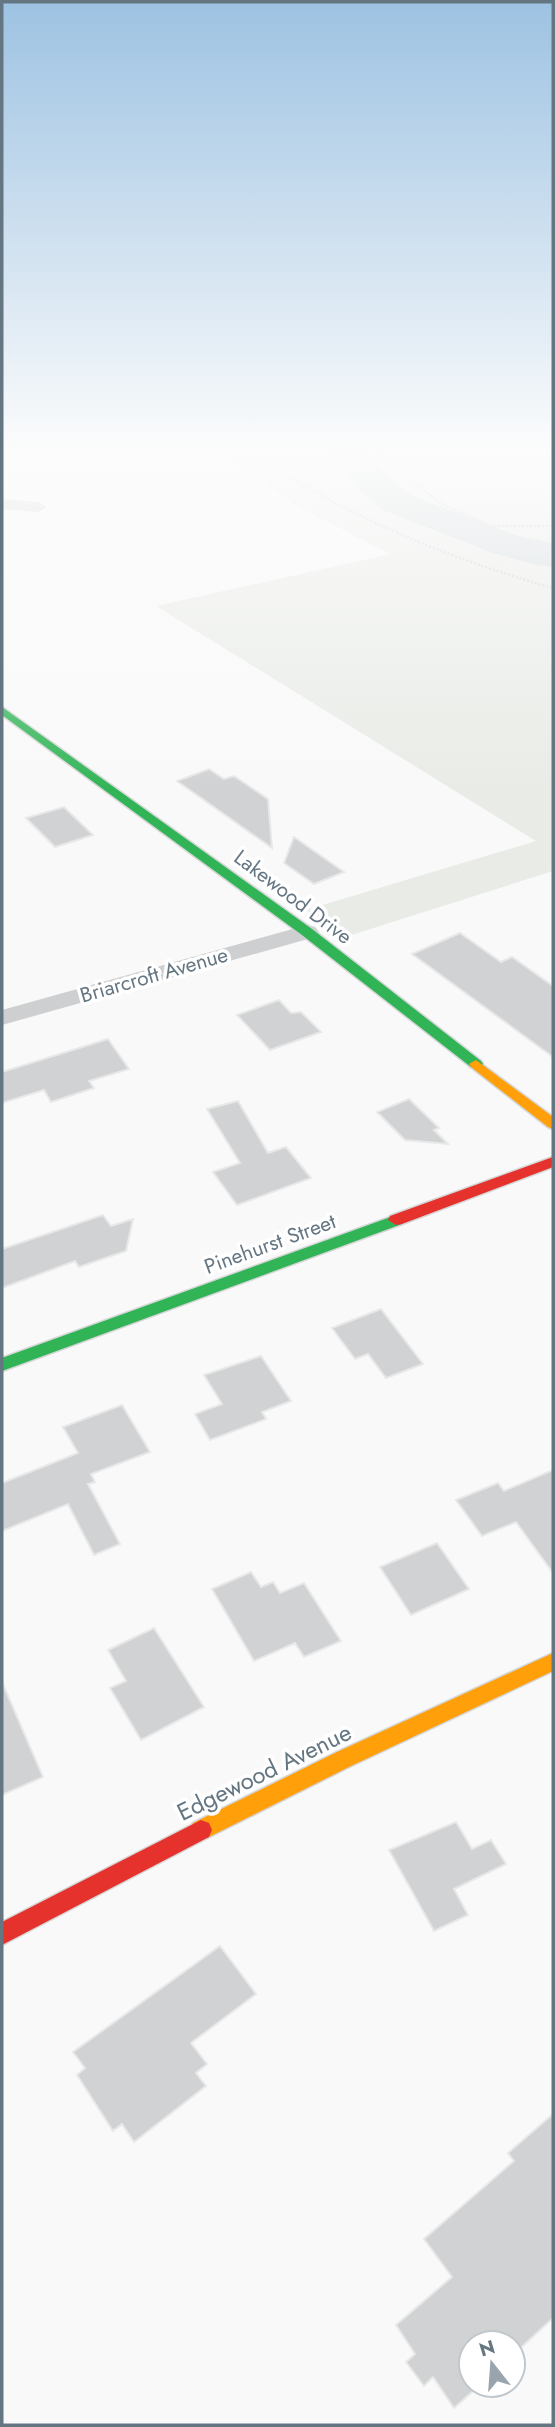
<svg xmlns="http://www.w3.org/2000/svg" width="555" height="2427" font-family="Jost,sans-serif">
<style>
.green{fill:#e8ebe6}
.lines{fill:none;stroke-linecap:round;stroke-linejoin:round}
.river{fill:#ced6d9;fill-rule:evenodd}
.building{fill:#d0d2d3;stroke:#e8e8e8;stroke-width:2}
.fast-casing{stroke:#d5d6d7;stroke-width:3}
.slow-casing{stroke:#d5d6d7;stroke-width:3}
.jam-casing{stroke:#d5d6d7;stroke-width:3}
.path{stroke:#cbcccd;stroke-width:2.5;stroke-dasharray:2 2;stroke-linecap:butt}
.street{fill:#cecfd0;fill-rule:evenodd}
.fast{fill:#30b455;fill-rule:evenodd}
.slow{fill:#ff9f0a;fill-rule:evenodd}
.jam{fill:#e5322d;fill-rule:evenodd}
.labels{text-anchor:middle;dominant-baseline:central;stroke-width:7;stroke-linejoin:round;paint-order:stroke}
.street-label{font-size:21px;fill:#657683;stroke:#fff}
.near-street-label{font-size:24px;fill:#657683;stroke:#fff}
</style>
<rect width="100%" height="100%" fill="#f9f9f9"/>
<!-- green -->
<path class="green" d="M219,451H553V871L342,938L306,910L536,841L156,606L390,554L298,507Z"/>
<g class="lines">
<!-- river -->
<path class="river" d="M327,451H364L393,481L411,495L518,536L553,543V567L535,565L490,552L385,511L367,497Z"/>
</g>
<!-- building -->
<path class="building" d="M209,769L224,779L234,776L268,799L272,848L177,781Z
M64,807L93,835L55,847L26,818Z
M294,837L344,872L314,884L284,863Z
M460,933L501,962L512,957L553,986V1057L412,954Z
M279,1000L291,1013L301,1012L321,1032L270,1050L237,1015Z
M108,1039L129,1069L89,1081L94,1088L51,1102L44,1090L2,1103V1072Z
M409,1099L439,1128L434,1130L448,1144L405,1140L377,1112Z
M238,1101L268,1153L286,1147L311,1178L237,1205L213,1172L240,1163L207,1109Z
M103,1215L111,1226L133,1219L126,1251L79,1267L75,1261L2,1288V1249Z
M381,1309L423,1364L386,1378L368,1354L355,1359L332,1328Z
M261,1356L291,1401L262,1412L266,1419L210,1440L195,1414L222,1404L204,1375Z
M122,1405L150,1452L91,1474L95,1482L88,1484L120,1544L94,1555L68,1504L2,1531V1483L78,1453L63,1427Z
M553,1470V1573L516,1522L482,1536L456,1500L498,1483L504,1491Z
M437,1543L469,1589L411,1615L380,1567Z
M251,1572L261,1587L273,1582L280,1593L304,1583L341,1641L304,1657L295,1643L254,1661L212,1589Z
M154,1628L204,1707L141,1740L110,1688L126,1681L108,1650Z
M2,1682L43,1777L2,1795Z
M456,1822L472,1849L491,1840L506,1864L454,1889L468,1915L434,1931L389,1850Z
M220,1946L256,1994L191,2043L207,2064L196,2073L206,2086L134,2142L122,2124L113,2131L77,2075L85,2068L73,2052Z
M553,2114V2318L513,2355V2343H471V2385H480L454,2408L433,2377L424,2386L406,2362L415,2354L396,2325L452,2277L424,2239L514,2161L508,2153Z"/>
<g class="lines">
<defs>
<path id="fast" d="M2,707L312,929L481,1061L483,1064L481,1067H471L302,935L2,715Z
M396,1215L404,1220L402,1224L2,1371V1358Z"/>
<path id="slow" d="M476,1060L553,1117V1129L548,1127L471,1067L469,1064Z
M553,1653V1671L351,1766L209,1837L201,1840L193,1837L190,1830L193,1823L337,1752Z"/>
<path id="jam" d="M553,1157V1167L402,1224L396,1225L388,1220L390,1216Z
M201,1820L209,1823L212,1830L209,1837L2,1945V1922Z"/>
</defs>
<!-- fast casing -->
<use href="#fast" class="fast-casing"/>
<!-- slow casing -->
<use href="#slow" class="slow-casing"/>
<!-- jam casing -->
<use href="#jam" class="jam-casing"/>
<!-- path -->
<path class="path" d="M249,451C343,515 444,557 553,588
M373,451L440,503L491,526H553"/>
<!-- street -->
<path class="street" d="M2,499L39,502L47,507L39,512L2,509Z
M307,925L315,927L319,932L315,937L2,1025V1010Z"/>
<!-- fast -->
<use href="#fast" class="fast"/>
<!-- slow -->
<use href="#slow" class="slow"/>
<!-- jam -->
<use href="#jam" class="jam"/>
</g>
<!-- sky -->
<linearGradient id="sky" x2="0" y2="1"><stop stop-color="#9dc2e2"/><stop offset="0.57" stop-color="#fcfcfc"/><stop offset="1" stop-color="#fcfcfc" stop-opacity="0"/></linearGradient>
<rect width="555" height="791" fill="url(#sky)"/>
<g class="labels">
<!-- street labels -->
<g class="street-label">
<text transform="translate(293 897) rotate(37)">Lakewood Drive</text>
<text transform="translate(154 975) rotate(-16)">Briarcroft Avenue</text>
<text transform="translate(270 1244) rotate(-20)">Pinehurst Street</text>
</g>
<!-- near-street labels -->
<g class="near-street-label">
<text transform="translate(264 1772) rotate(-26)">Edgewood Avenue</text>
</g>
</g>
<!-- border -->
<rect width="555" height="2427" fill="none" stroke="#657683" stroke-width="7"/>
<!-- north arrow -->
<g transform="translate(492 2364) rotate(343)"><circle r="33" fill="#ffffff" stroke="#c1c8cd" stroke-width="2"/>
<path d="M0-5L12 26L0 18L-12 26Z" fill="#99a4ac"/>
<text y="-10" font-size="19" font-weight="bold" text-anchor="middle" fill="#657683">N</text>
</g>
</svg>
